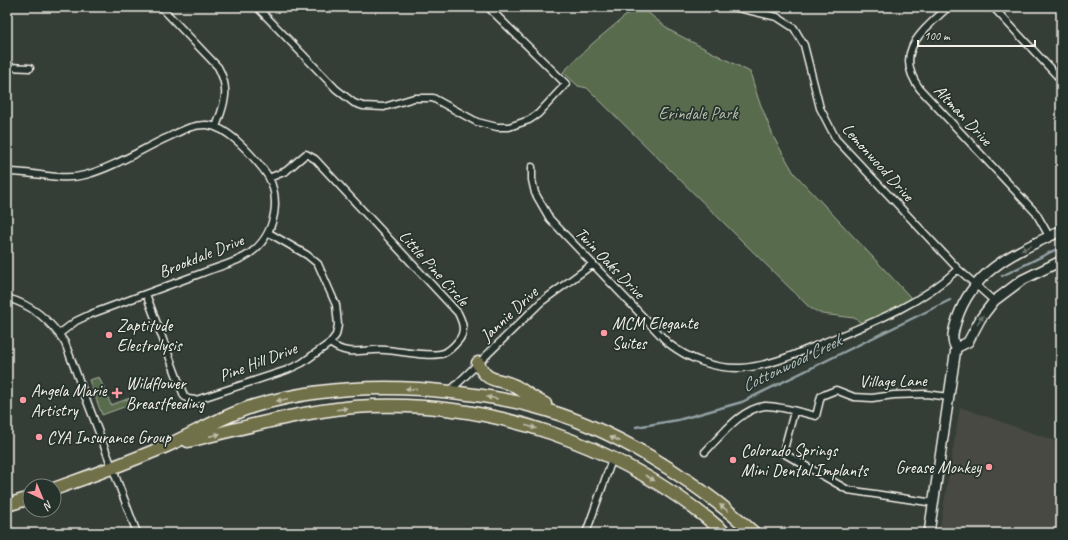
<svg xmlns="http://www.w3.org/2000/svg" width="1068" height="540" font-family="Caveat,sans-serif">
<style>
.built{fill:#474943}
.green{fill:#596c4e;stroke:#a6ae9b}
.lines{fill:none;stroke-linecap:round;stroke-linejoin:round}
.stream{stroke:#92a1a4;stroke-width:2.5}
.street-casing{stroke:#f4f1e8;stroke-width:9}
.secondary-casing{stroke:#f4f1e8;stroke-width:12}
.highway-casing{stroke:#f4f1e8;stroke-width:15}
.street{stroke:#26332d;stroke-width:6}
.secondary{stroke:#26332d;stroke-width:9}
.highway{stroke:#70704a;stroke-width:12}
.oneway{fill:#6e766e}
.oneway2{fill:#bfbda9}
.poi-dot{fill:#ff9aa2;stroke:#26332d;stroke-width:1.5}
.labels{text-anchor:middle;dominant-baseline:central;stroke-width:3.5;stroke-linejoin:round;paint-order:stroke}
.park-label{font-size:17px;fill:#b6bcaa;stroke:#26332d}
.street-label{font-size:17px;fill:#f4f1e8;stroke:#26332d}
.poi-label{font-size:17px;fill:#f4f1e8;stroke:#26332d;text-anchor:start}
.water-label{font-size:18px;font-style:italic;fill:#b2bcba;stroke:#26332d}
</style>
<rect width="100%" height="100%" fill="#353d37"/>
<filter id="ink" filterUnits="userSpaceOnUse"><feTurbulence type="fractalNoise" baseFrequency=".025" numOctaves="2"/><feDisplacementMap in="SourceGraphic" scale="8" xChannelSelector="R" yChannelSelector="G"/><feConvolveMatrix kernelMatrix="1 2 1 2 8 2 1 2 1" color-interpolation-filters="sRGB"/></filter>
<g filter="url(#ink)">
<!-- built -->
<path class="built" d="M960,407L1061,443V533H939Z"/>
<!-- green -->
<path class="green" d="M636,7H641L671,31L750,72L758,98L774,138L794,173L914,301L865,325L854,318L822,314L810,308L587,88L578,86L563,72L593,43Z
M99,377L111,405L130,398L132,404L102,415L89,380Z"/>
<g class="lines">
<!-- stream -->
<path class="stream" d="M1002,276L1061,247
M636,427L678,420L742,402L950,300"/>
<defs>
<path id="street" d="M161,7L218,67C231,91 224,104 216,127
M257,7L336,89L354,103L363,106L384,107L414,98H433L477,122L497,127H509L529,120L538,114L566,84L488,7
M734,7L777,17L794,28L804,45L820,108L836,139L958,269L994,301
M948,7C923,31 892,52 920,89L1036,213L1049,236
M993,7L1061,80
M7,67L30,68
M532,167V180L535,193L550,219L668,343C688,359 715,369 741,368C771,366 798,353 825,342C872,323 921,304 958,269
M7,172C33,171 59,182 85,175C112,168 139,151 164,139C178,133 191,124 207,125C228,127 250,153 263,169C284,194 276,236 249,254C236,263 217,267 202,273C165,287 128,300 91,314L76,321L59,334
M269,178L286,171L306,154L315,159L458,313C463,323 466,332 458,341C454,346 450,350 444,353C431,358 400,351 386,350C364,348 349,358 330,343
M146,294L184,396L188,399L196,400L287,370L302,363L330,343L336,335L338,325L336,305L318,264L307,255L269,233
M7,298C33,305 51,321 65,343L137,533
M450,391L541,302L593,264
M794,412L783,453L848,490L934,503
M705,452C721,436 740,409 765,406C776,405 804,413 816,416L821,396L836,390L854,397L872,398L894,395L926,394L949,397
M586,533L613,457"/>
<path id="secondary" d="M956,348L968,342L981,318L994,301L1022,280L1061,261
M929,533L956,348C950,339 954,329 957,319C974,268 1017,252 1061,231"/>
<path id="highway" d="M478,363C488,385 498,377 515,386C525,392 534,399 545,404
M188,441C243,428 297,412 354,407C488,397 624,445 725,533
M54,489C91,476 128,462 164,447C194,434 222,416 254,406C307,390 364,386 419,389C457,392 495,396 532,406C613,427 692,478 754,533
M7,505L30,498"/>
</defs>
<!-- street casing -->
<use href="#street" class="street-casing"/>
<!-- secondary casing -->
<use href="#secondary" class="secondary-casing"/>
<!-- highway casing -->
<use href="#highway" class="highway-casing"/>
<!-- street -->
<use href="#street" class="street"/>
<!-- secondary -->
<use href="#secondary" class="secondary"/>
<!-- highway -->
<use href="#highway" class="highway"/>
</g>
<!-- one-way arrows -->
<defs><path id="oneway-solid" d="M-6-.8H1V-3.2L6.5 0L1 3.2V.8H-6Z"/></defs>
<g class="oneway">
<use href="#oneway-solid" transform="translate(1026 248) rotate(153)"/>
<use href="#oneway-solid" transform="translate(980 320) rotate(-56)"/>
</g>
<g class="oneway2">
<use href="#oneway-solid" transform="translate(411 389) rotate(-176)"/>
<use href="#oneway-solid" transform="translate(492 398) rotate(-170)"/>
<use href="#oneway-solid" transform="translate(282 400) rotate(168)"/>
<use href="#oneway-solid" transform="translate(342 409) rotate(-7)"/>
<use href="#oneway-solid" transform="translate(531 427) rotate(16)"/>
<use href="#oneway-solid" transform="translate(215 435) rotate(-13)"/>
<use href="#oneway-solid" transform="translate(615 439) rotate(-155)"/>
<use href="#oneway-solid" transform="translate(650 478) rotate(30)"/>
<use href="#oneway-solid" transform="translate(724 508) rotate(-142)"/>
</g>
</g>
<!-- markers -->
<g class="poi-dot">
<circle cx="604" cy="333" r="4"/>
<circle cx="109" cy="335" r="4"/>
<path d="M115 387h4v4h4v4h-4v4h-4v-4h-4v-4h4z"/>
<circle cx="23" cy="400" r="4"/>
<circle cx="39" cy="437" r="4"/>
<circle cx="733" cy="460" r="4"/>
<circle cx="989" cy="467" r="4"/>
</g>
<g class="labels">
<!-- park labels -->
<g class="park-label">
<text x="698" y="113">Erindale Park</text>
</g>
<!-- street labels -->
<g class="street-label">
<text transform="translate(963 115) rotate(47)">Altman Drive</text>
<text transform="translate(878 162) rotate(48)">Lemonwood Drive</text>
<text transform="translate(201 256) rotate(-22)">Brookdale Drive</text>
<text transform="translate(610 263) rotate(46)">Twin Oaks Drive</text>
<text transform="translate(434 268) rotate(48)">Little Pine Circle</text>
<text transform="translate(509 314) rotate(-43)">Jannie Drive</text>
<text transform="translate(258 362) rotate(-21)">Pine Hill Drive</text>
<text transform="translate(893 381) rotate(-1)">Village Lane</text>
</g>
<!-- poi labels -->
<g class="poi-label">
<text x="612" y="323">MCM Elegante<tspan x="612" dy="20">Suites</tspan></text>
<text x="117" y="325">Zaptitude<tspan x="117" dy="20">Electrolysis</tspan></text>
<text x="126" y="383">Wildflower<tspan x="126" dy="20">Breastfeeding</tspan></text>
<text x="31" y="390">Angela Marie<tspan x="31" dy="20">Artistry</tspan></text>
<text x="47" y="437">CYA Insurance Group</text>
<text x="741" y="450">Colorado Springs<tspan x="741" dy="20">Mini Dental Implants</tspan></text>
<text x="981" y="467" text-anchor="end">Grease Monkey</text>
</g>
<!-- water labels -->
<g class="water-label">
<text transform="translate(791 363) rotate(-26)">Cottonwood Creek</text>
</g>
</g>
<!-- margin -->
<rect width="1068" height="540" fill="none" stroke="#26332d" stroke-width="24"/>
<rect x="12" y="12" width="1044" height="516" fill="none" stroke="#f4f1e8" stroke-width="1.5" filter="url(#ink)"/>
<!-- north arrow -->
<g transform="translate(42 498) rotate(136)"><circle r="19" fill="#26332d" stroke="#787f78"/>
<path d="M0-3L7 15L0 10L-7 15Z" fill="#ff9aa2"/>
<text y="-6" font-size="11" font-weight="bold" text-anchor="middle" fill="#f4f1e8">N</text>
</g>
<!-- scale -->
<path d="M918 40v6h117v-6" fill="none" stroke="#f4f1e8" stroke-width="2"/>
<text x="924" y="40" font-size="12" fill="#f4f1e8" stroke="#26332d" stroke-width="3" paint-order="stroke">100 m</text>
</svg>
